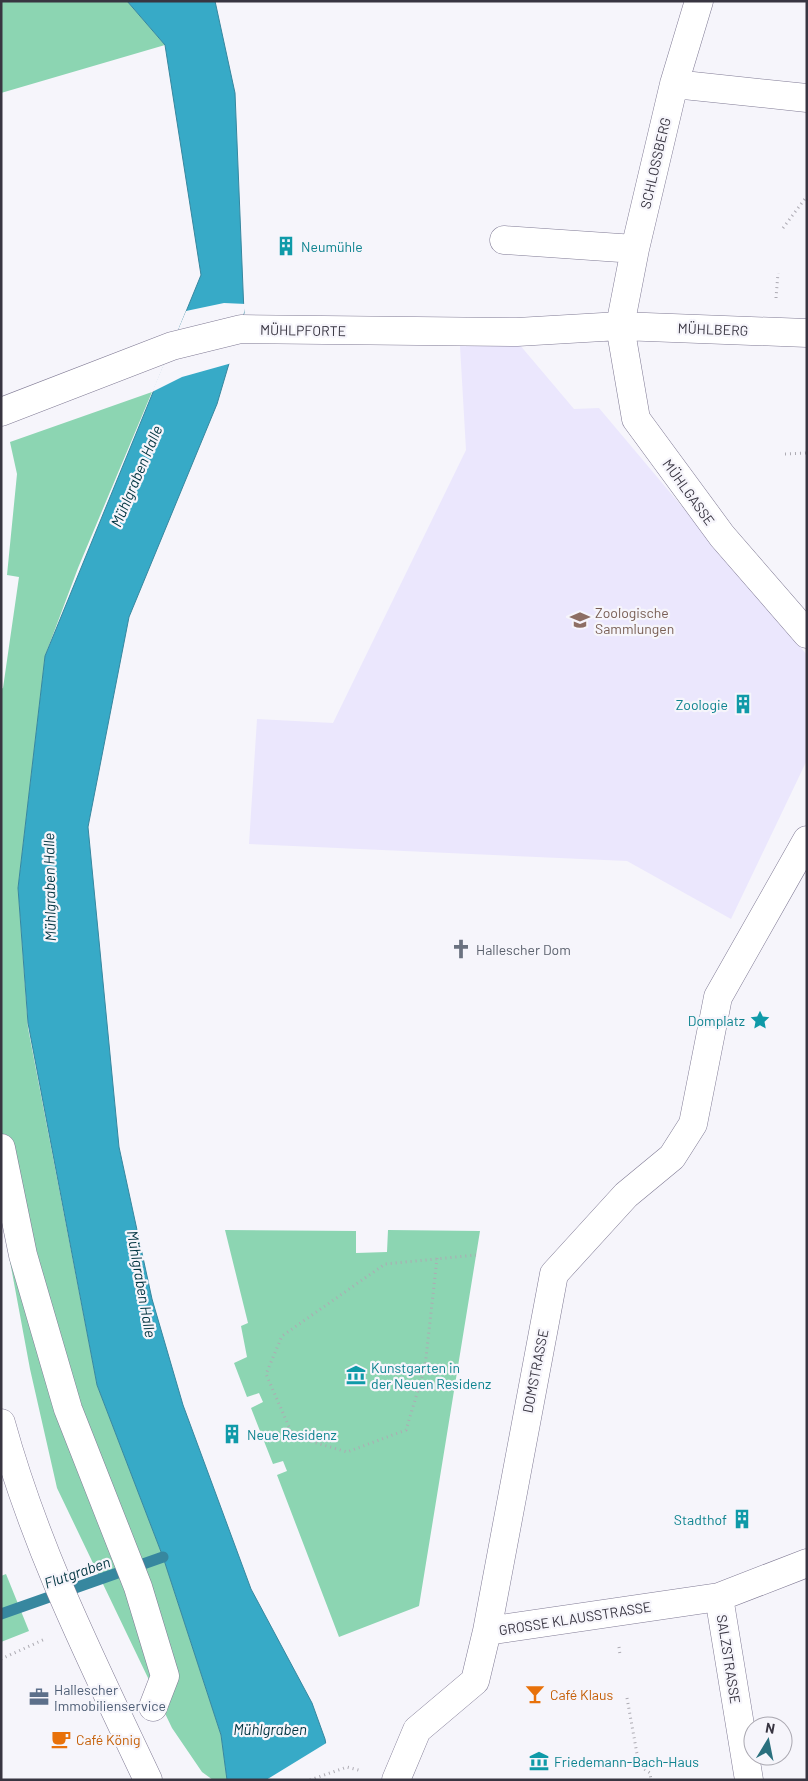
<svg xmlns="http://www.w3.org/2000/svg" width="808" height="1781" font-family="Barlow,sans-serif">
<style>
.built{fill:#ebe7fd}
.green{fill:#8cd5b2}
.water{fill:#37aac7;stroke:#37879f}
.pier{fill:#f6f5fb}
.lines{fill:none;stroke-linecap:round;stroke-linejoin:round}
.stream{stroke:#37879f;stroke-width:11}
.minor-casing{stroke:#807b95;stroke-width:29}
.path{stroke:#adabb3;stroke-width:3;stroke-dasharray:1 4;stroke-linecap:butt}
.minor{stroke:#fff;stroke-width:28}
.labels{text-anchor:middle;dominant-baseline:central;stroke-width:4.5;stroke-linejoin:round;paint-order:stroke}
.street-label{font-size:14px;fill:#383541;stroke:#f6f5fb}
.culture-label{font-size:14px;fill:#0d838f;stroke:#f6f5fb;text-anchor:start}
.education-label{font-size:14px;fill:#785e54;stroke:#f6f5fb;text-anchor:start}
.worship-label{font-size:14px;fill:#5b616d;stroke:#f6f5fb;text-anchor:start}
.service-label{font-size:14px;fill:#4e5e75;stroke:#f6f5fb;text-anchor:start}
.food-label{font-size:14px;fill:#c56008;stroke:#f6f5fb;text-anchor:start}
.water-label{font-size:15px;font-style:italic;fill:#003440;stroke:#f6f5fb}
</style>
<rect width="100%" height="100%" fill="#f6f5fb"/>
<!-- built -->
<path class="built" d="M519,344L574,409L599,408L807,655V760L731,919L627,861L249,844L257,719L333,723L466,450L460,346Z"/>
<!-- green -->
<path class="green" d="M1,1H127L165,45L1,93Z
M152,392L78,568L45,656L18,888L28,1028L97,1385L163,1557L221,1735L227,1780H213L202,1772L172,1728L57,1488L30,1369L1,1213V689L3,688L19,577L7,575L17,474L10,442Z
M225,1230L356,1231V1253L387,1252L388,1230L480,1231L419,1606L339,1637L277,1475L287,1471L283,1461L273,1464L251,1408L263,1402L259,1393L247,1397L234,1363L247,1357L241,1326L248,1323Z
M6,1574L29,1631L1,1642V1576Z"/>
<!-- water -->
<path class="water" d="M127,1H215L235,93L244,313L217,404L129,617L88,827L119,1147L152,1299L183,1405L251,1589L312,1703L325,1739L332,1780H227L221,1735L163,1557L97,1385L28,1023L18,888L45,656L201,275L165,45Z"/>
<!-- pier -->
<path class="pier" d="M224,303L246,304L232,363L182,377L152,392L186,311Z
M328,1742L334,1780H266Z"/>
<g class="lines">
<!-- stream -->
<path class="stream" d="M1,1614L163,1557"/>
<defs>
<path id="minor" d="M699,1L674,84L635,249L620,326L636,419L722,536L807,634
M674,84L807,98
M504,240L635,249
M1,412L172,346L241,329L517,332L620,326L807,333
M1,1148L23,1255L68,1409L138,1587L165,1676L153,1707
M1,1423C36,1550 92,1661 148,1780
M719,1597L749,1780
M487,1631L719,1597L807,1563
M396,1780L417,1730L475,1681L487,1631L554,1274L626,1195L672,1157L693,1124L718,997L807,840"/>
</defs>
<!-- minor casing -->
<use href="#minor" class="minor-casing"/>
<!-- path -->
<path class="path" d="M783,228L807,196
M776,298L778,273
M785,454L807,453
M437,1258L425,1367L406,1430L347,1452L293,1436L266,1374L282,1336L385,1264L476,1255
M619,1647L620,1655
M1,1659L45,1639
M627,1698L639,1765L650,1773L651,1780
M310,1780L347,1767L362,1771"/>
<!-- minor -->
<use href="#minor" class="minor"/>
</g>
<!-- icons -->
<defs>
<symbol id="building-bare" viewBox="-9 -9 18 18"><path d="M-4-6H4V6H1V3H-1V6H-4ZM-2.5-4.3h1.7v1.8h-1.7ZM.8-4.3h1.7v1.8H.8ZM-2.5-1h1.7V.8h-1.7ZM.8-1h1.7V.8H.8Z" fill="#0f9aa8" stroke="#f6f5fb" stroke-width="2.5" paint-order="stroke"/></symbol>
<symbol id="university-bare" viewBox="-9 -9 18 18"><path d="M0-5L7-2L0 1L-7-2ZM-4 1L0 2.5L4 1V4Q0 6-4 4Z" fill="#8d6e63" stroke="#f6f5fb" stroke-width="2.5" paint-order="stroke"/></symbol>
<symbol id="church-bare" viewBox="-9 -9 18 18"><path d="M-1.2-6h2.4v3.5h3.3v2.4h-3.3V6h-2.4V-.1h-3.3v-2.4h3.3Z" fill="#6b7280" stroke="#f6f5fb" stroke-width="2.5" paint-order="stroke"/></symbol>
<symbol id="sight-bare" viewBox="-9 -9 18 18"><path d="M0-6L1.8-2.2L6-1.7L2.9 1.2L3.7 5.4L0 3.3L-3.7 5.4L-2.9 1.2L-6-1.7L-1.8-2.2Z" fill="#0f9aa8" stroke="#f6f5fb" stroke-width="2.5" paint-order="stroke"/></symbol>
<symbol id="museum-bare" viewBox="-9 -9 18 18"><path d="M0-6L6-3V-2H-6V-3ZM-5-1h2V3h-2ZM-1-1h2V3h-2ZM3-1h2V3H3ZM-6 4H6V6H-6Z" fill="#0f9aa8" stroke="#f6f5fb" stroke-width="2.5" paint-order="stroke"/></symbol>
<symbol id="bar-bare" viewBox="-9 -9 18 18"><path d="M-6-5H6L.8 .8V4.5H3.5V6h-7V4.5H-.8V.8Z" fill="#e8710a" stroke="#f6f5fb" stroke-width="2.5" paint-order="stroke"/></symbol>
<symbol id="office-bare" viewBox="-9 -9 18 18"><path d="M-6-3h4V-5.5h4V-3h4V5H-6ZM-1-4.5V-3h2v-1.5ZM-6 0V1H6V0Z" fill="#5c6f8a" stroke="#f6f5fb" stroke-width="2.5" paint-order="stroke"/></symbol>
<symbol id="cafe-bare" viewBox="-9 -9 18 18"><path d="M-5.5-4.5H6V0H3Q3 3.5 0 3.5H-2.5Q-5.5 3.5-5.5 0ZM3-3.2v2h1.7v-2ZM-6 4.5H4V6H-6Z" fill="#e8710a" stroke="#f6f5fb" stroke-width="2.5" paint-order="stroke"/></symbol>
</defs>
<g fill-rule="evenodd">
<use href="#building-bare" x="272" y="232" width="28" height="28"/>
<use href="#university-bare" x="566" y="606" width="28" height="28"/>
<use href="#building-bare" x="729" y="690" width="28" height="28"/>
<use href="#church-bare" x="447" y="935" width="28" height="28"/>
<use href="#sight-bare" x="746" y="1006" width="28" height="28"/>
<use href="#museum-bare" x="342" y="1361" width="28" height="28"/>
<use href="#building-bare" x="218" y="1420" width="28" height="28"/>
<use href="#building-bare" x="728" y="1505" width="28" height="28"/>
<use href="#bar-bare" x="521" y="1680" width="28" height="28"/>
<use href="#office-bare" x="25" y="1683" width="28" height="28"/>
<use href="#cafe-bare" x="47" y="1725" width="28" height="28"/>
<use href="#museum-bare" x="525" y="1747" width="28" height="28"/>
</g>
<g class="labels">
<!-- street labels -->
<g class="street-label">
<text transform="translate(655 163) rotate(-77)">SCHLOSSBERG</text>
<text transform="translate(713 329) rotate(2)">MÜHLBERG</text>
<text transform="translate(303 330) rotate(1)">MÜHLPFORTE</text>
<text transform="translate(689 492) rotate(54)">MÜHLGASSE</text>
<text transform="translate(535 1371) rotate(-79)">DOMSTRASSE</text>
<text transform="translate(575 1618) rotate(-9)">GROSSE KLAUSSTRASSE</text>
<text transform="translate(729 1659) rotate(81)">SALZSTRASSE</text>
</g>
<!-- culture labels -->
<g class="culture-label">
<text x="301" y="246">Neumühle</text>
<text x="728" y="704" text-anchor="end">Zoologie</text>
<text x="745" y="1020" text-anchor="end">Domplatz</text>
<text x="371" y="1367">Kunstgarten in<tspan x="371" dy="16">der Neuen Residenz</tspan></text>
<text x="247" y="1434">Neue Residenz</text>
<text x="727" y="1519" text-anchor="end">Stadthof</text>
<text x="554" y="1761">Friedemann-Bach-Haus</text>
</g>
<!-- education labels -->
<g class="education-label">
<text x="595" y="612">Zoologische<tspan x="595" dy="16">Sammlungen</tspan></text>
</g>
<!-- worship labels -->
<g class="worship-label">
<text x="476" y="949">Hallescher Dom</text>
</g>
<!-- service labels -->
<g class="service-label">
<text x="54" y="1689">Hallescher<tspan x="54" dy="16">Immobilienservice</tspan></text>
</g>
<!-- food labels -->
<g class="food-label">
<text x="550" y="1694">Café Klaus</text>
<text x="76" y="1739">Café König</text>
</g>
<!-- water labels -->
<g class="water-label">
<text transform="translate(136 476) rotate(-67)">Mühlgraben Halle</text>
<text transform="translate(49 887) rotate(-91)">Mühlgraben Halle</text>
<text transform="translate(142 1284) rotate(80)">Mühlgraben Halle</text>
<text transform="translate(77 1572) rotate(-19)">Flutgraben</text>
<text x="270" y="1729">Mühlgraben</text>
</g>
</g>
<!-- border -->
<rect width="808" height="1781" fill="none" stroke="#383541" stroke-width="5"/>
<!-- north arrow -->
<g transform="translate(768 1741) rotate(10)"><circle r="24" fill="#f6f5fb" stroke="#aaa8b1"/>
<path d="M0-4L9 19L0 12L-9 19Z" fill="#2a707e"/>
<text y="-8" font-size="14" font-weight="bold" text-anchor="middle" fill="#383541">N</text>
</g>
</svg>
